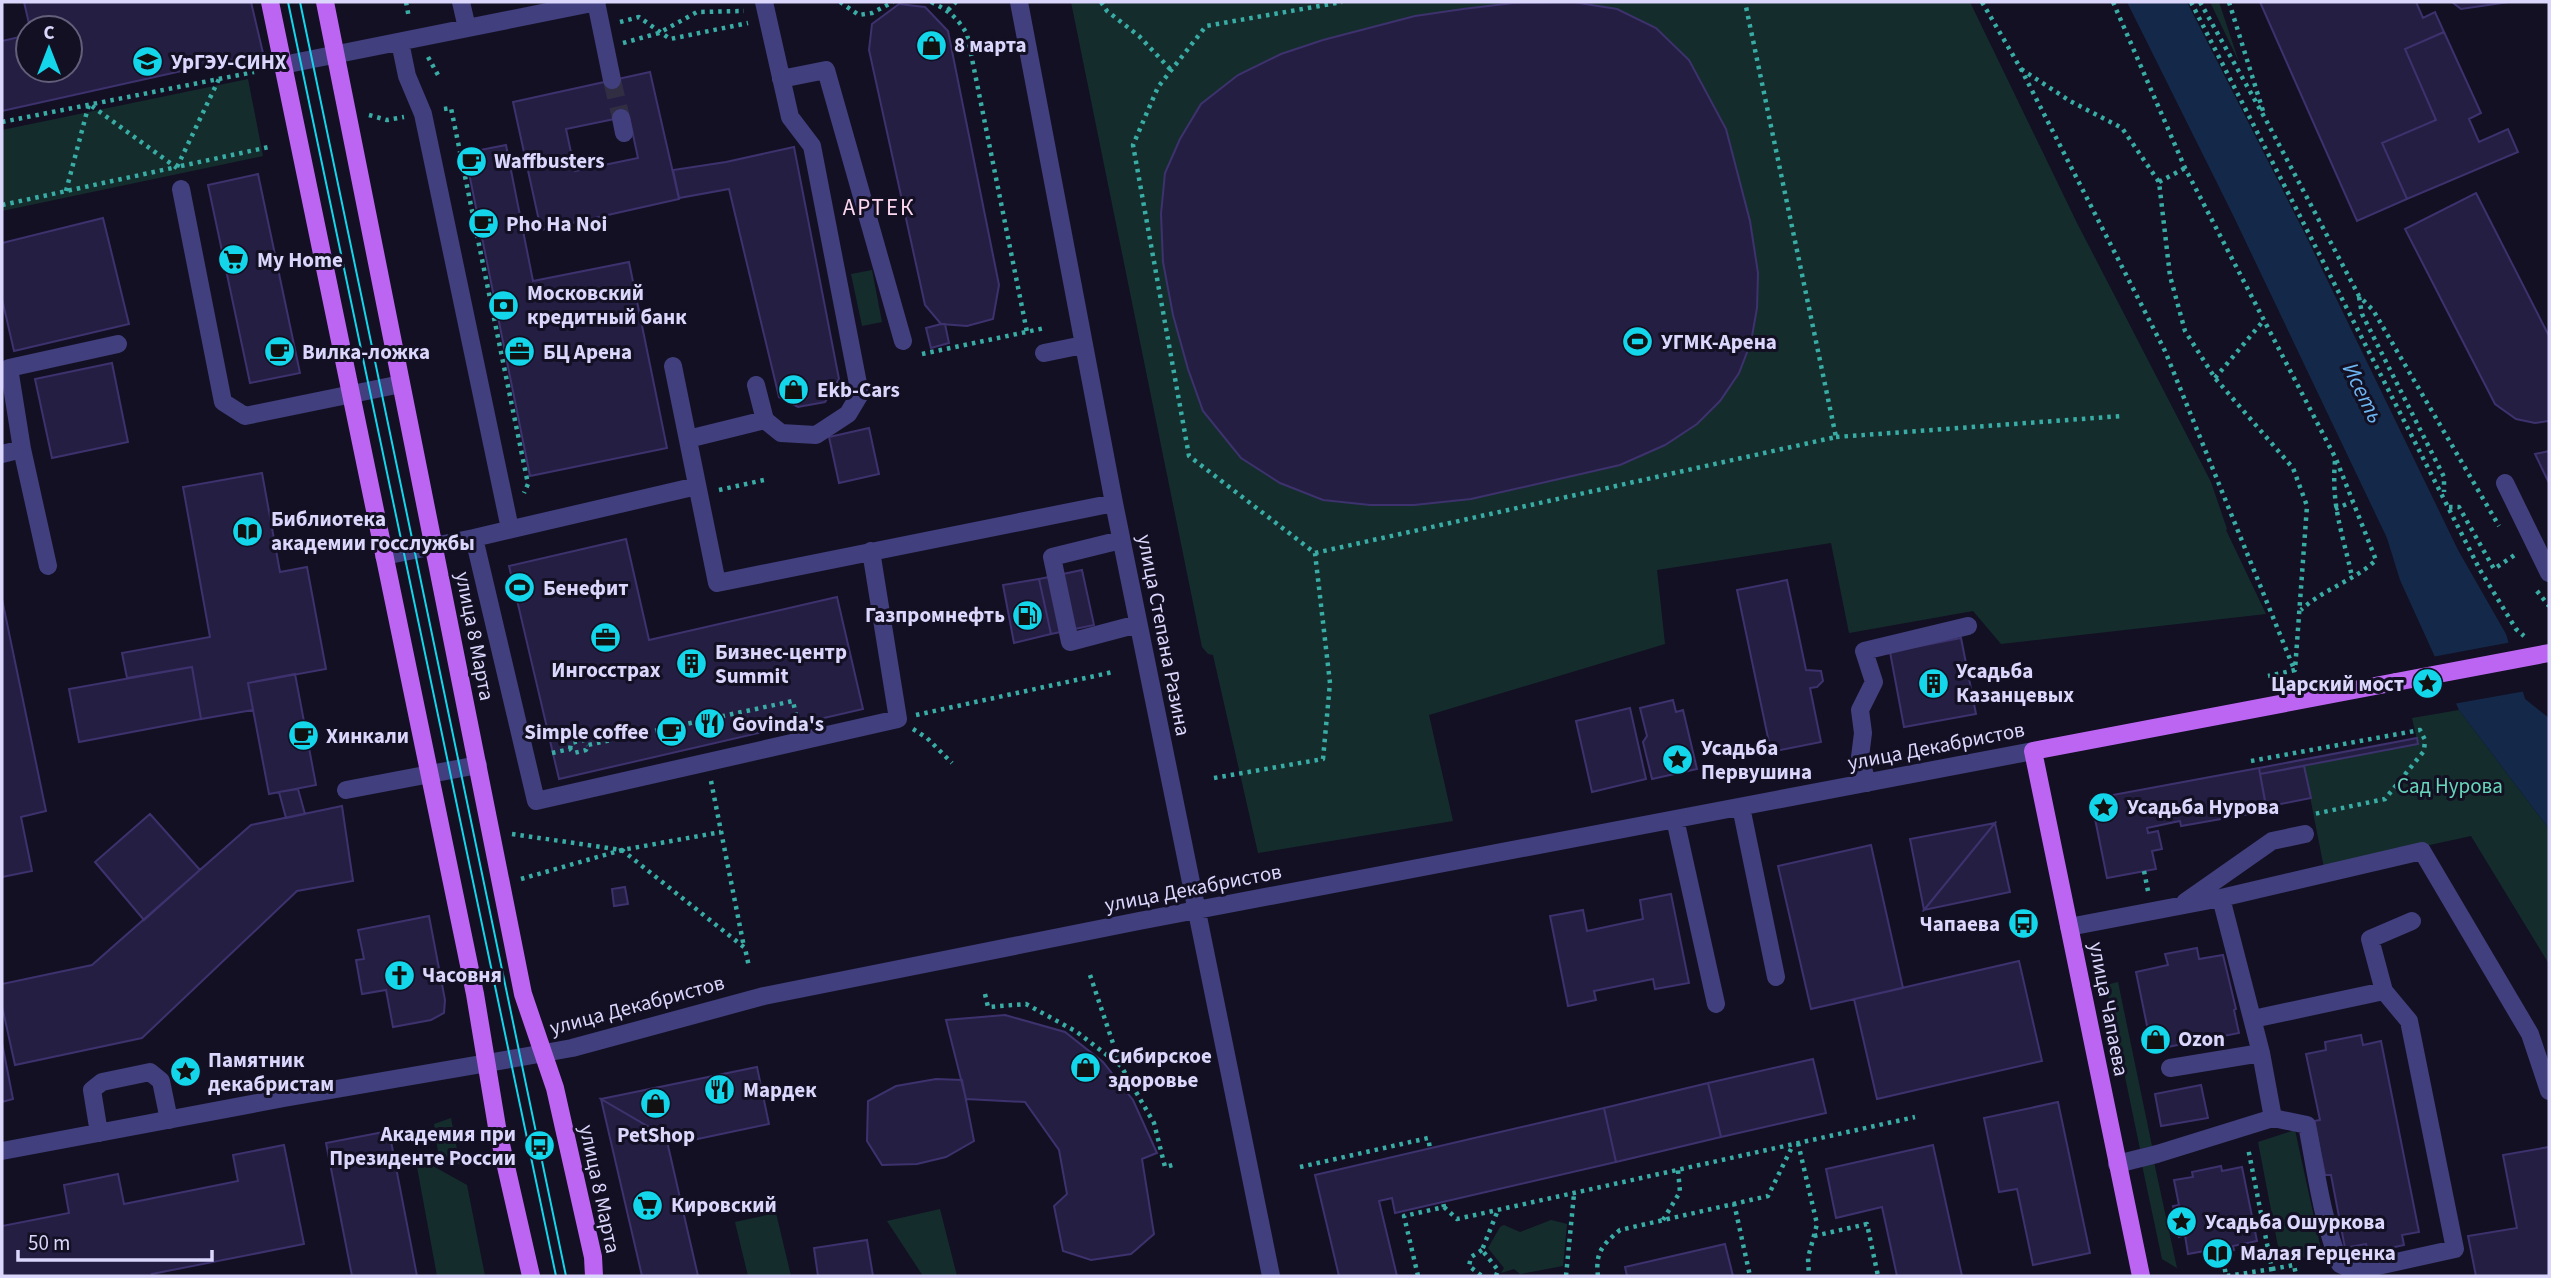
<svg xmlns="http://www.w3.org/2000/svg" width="2551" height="1278" font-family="'Source Sans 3',sans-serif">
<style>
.green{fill:#142d2c}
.water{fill:#142949}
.pier{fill:#131023}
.building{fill:#251e43;stroke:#3d326d;stroke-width:2;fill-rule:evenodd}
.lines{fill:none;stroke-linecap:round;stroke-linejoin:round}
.minor-tunnel{stroke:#312e44;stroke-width:18;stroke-dasharray:18 9;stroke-linecap:butt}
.path{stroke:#39ada5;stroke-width:4.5;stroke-dasharray:3.5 5;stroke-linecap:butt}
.minor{stroke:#413f7e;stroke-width:18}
.major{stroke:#bd65f3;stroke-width:18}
.tram{stroke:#13d6eb;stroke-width:2}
.major-bridge{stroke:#bd65f3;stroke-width:18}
.labels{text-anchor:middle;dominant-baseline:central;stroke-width:6;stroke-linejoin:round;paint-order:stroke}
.poi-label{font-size:21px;font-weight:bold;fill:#dad6fc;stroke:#131023;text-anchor:start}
.street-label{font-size:21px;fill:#dad6fc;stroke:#131023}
.park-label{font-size:21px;fill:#67d6ba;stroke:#131023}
.neighbourhood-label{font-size:23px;letter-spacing:2px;fill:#fcd7ef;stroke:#131023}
.water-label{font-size:23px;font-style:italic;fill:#6cb6f3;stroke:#131023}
</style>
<rect width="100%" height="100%" fill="#131023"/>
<!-- green -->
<path class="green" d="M1071,2H1970L2077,223L2211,482L2227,529L2226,530L2266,614L2001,644L1973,611L1849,633L1831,543L1657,570L1665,644L1429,715L1453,821L1258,853L1213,655L1208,654L1202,647Z
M2210,2H2219L2239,62Z
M248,79L263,156L2,211V130Z
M872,270L882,322L862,326L851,274Z
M2459,710L2549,829V964L2471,836L2324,868L2304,766L2418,744L2412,718Z
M2118,982L2152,1146L2140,1149L2106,985Z
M451,1118L460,1165L438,1152L434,1124Z
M2295,1130L2322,1254L2281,1262L2258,1142Z
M415,1156L467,1185L485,1276H437Z
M2154,1162L2177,1268L2162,1259L2142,1165Z
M940,1209L957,1276H923L887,1221Z
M776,1213L791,1276H748L735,1222Z
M1551,1220L1567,1224L1563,1266L1520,1274L1514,1269L1501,1273L1504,1268L1488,1248L1500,1227L1504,1225L1520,1232Z"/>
<!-- water -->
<path class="water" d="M2127,2H2187L2305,234L2458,550L2506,634L2525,699L2549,718V829L2459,710L2400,580L2387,538L2233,215Z"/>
<!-- pier -->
<path class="pier" d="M2512,642L2526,691L2453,704L2432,657Z"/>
<!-- building -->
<path class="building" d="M24,2H251L263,53L2,111V41L28,35V70H70V28H30Z
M1573,2L1617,9L1656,28L1689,60L1726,129L1750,221L1758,273L1757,308L1751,342L1739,373L1720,401L1697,424L1665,445L1620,465L1471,499L1414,505H1370L1323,500L1280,483L1241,458L1203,411L1188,369L1173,315L1163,262L1161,214L1165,173L1180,139L1201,104L1238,75L1281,54L1323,40L1415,16L1463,9L1513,3Z
M2260,2H2416L2423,18L2435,12L2444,32L2405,49L2436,120L2382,143L2407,199L2357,221Z
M2452,2H2509L2461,9Z
M899,4L925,7L948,31L999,285L993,319L967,326L941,324L925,305L869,50L872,24Z
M2444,32L2481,113L2469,119L2479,142L2508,129L2518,152L2407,199L2382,143L2436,120L2405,49Z
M650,72L679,199L541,230L513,102ZM629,116L638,158L575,171L566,129Z
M506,145L533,281L629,262L667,448L530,476L465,153Z
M794,147L839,379L825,402L798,407L779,397L729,189L679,198L673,170L726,162Z
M258,174L300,373L250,383L208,185Z
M2476,193L2549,336V421L2535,423L2516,419L2495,404L2405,229Z
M103,218L129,324L14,351L2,299V243Z
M941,324H945L949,343L931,348L926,328Z
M112,363L128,442L52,458L35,379Z
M869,428L879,474L839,483L829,437Z
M2549,451V483L2535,454Z
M262,473L280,572L307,567L326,669L248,683L253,710L201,719L192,667L127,678L122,653L210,637L183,487Z
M626,539L649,640L837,597L863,709L559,779L509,566Z
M1082,570L1094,625L1051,634L1039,579Z
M1039,579L1051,634L1014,643L1003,585Z
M1787,580L1806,670L1821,671L1823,681L1817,687L1810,688L1821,742L1771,752L1737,590Z
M2,599L46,811L21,817L32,871L2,877Z
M1961,638L1976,714L1904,727L1890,652Z
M192,667L201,719L79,742L69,689Z
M295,674L316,785L269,794L248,683Z
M1673,700L1676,712L1683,710L1697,769L1652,779L1643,742L1647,736L1640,708Z
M1630,708L1646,779L1592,792L1576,721Z
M2417,738L2418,744L2260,774L2259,768Z
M2304,766L2311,798L2266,807L2260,774Z
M2259,768L2267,811L2181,826L2180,821L2147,828L2148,833L2158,831L2162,849L2152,851L2156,869L2107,878L2091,799Z
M298,789L305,814L286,818L279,792Z
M342,806L353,881L297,891L142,1038L15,1065L2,1006V984L92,965L251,825Z
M150,814L200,870L144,920L95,862Z
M1995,823L1924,910L1910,839Z
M1995,823L2010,892L1924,910Z
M1871,845L1903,988L1811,1009L1778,866Z
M625,887L628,904L614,906L612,889Z
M1671,894L1689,983L1655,989L1653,979L1594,991L1596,1000L1568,1006L1550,916L1583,910L1587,931L1643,919L1640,900Z
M429,916L445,1000L444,1013L431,1020L393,1027L386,990L362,994L356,960L364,959L358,930Z
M2197,948L2199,959L2223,955L2236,1009L2234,1010L2239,1033L2152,1050L2136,972L2168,965L2165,954Z
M2019,961L2042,1061L1877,1099L1854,999Z
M1005,1015L1065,1032L1103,1062L1133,1100L1157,1153L1142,1159L1154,1234L1131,1254L1091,1260L1063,1251L1054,1206L1067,1194L1059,1150L1025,1102L966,1099L946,1020Z
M2361,1035L2363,1045L2381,1041L2419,1232L2402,1235L2404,1245L2368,1253L2366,1244L2345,1248L2331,1175H2325L2314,1121L2320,1120L2306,1054L2326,1050L2325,1042Z
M2,1043L13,1099L2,1102Z
M1813,1059L1826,1113L1721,1137L1708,1083Z
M757,1067L769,1124L688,1141L687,1133L666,1137L601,1099Z
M936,1079L962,1080L974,1141L946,1157L917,1164L882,1165L867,1141L868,1101L896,1086Z
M1708,1083L1721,1137L1616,1162L1604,1108Z
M2201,1085L2208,1118L2161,1126L2155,1094Z
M601,1099L666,1137L698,1276H642Z
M2058,1102L2090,1253L2033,1265L2017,1189L1999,1192L1984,1118Z
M1604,1108L1616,1162L1395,1213L1392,1198L1379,1201L1397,1276H1339L1315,1175Z
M389,1131L417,1276H352L326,1143Z
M284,1145L304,1244L152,1274L153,1276H2V1226L69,1213L64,1185L118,1174L124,1204L238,1181L233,1155Z
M1933,1145L1962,1276H1897L1882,1207L1836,1218L1826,1169Z
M2549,1147V1276H2476L2468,1236L2517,1228L2503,1155Z
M2221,1166L2222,1171L2242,1167L2257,1241L2233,1246L2234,1250L2211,1254L2210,1250L2188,1254L2185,1235L2179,1237L2173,1206L2179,1205L2174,1180L2193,1177L2192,1172Z
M867,1240L873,1276H818L814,1248Z
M1725,1244L1733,1276H1627L1625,1267Z"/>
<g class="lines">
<!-- minor-tunnel -->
<path class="minor-tunnel" d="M612,80L621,118"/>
<!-- path -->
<path class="path" d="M406,2L409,18
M840,2L859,15L872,13L893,2
M931,2C948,10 957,17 967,34L1027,332
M1101,2L1107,11L1139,36L1171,70
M1982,2L2021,69L2165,351L2294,669
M2113,2L2185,168L2336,459L2376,560C2354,581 2323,589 2301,610
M2191,2L2480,570L2516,629L2524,636
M2200,2L2266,120L2359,296L2373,310L2499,526
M2229,2L2263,111
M948,10L956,2
M620,22L639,17L670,39L748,23
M623,43L659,33L697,12L744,11
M428,57L438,75
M2021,69L2070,101L2122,128L2159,182L2170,276L2185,331L2215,378L2293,468L2307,506L2295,670L2268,676
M444,109L451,108L528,484L524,493
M369,115L387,120L404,117
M2,122L254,72
M181,166L269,147
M177,167L219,79
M2159,182L2185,168
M66,191L89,104L177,168
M2,205L172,168
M2359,297L2362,314L2444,477V492
M922,354L1045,328
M2215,378L2264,320
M1836,437L2122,416
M2335,461C2331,507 2343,534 2352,577
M719,490L764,480
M2449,507H2459L2494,569L2516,554
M2335,509L2352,502
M1315,553L1836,437L1745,2
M2537,591L2549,606
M916,715L1113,672
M913,729L927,738L952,763
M570,749L571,743L584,740L588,745
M552,753L570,749L574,753L586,750L588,745L793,701L797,720
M2251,761L2420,730L2425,740L2424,751L2385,799L2314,814
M1214,778L1323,759L1330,683L1315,553L1189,456L1133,145L1158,87L1206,26L1342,2
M711,781L744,947
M512,834L622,850L745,948L749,967
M2144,871L2148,891
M521,879L622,850L721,832
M1090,975L1120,1064
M985,994L988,1007L1026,1004L1077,1032L1121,1066L1154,1123L1165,1167L1173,1165
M1798,1143L1817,1224L1808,1258L1809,1276
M1300,1167L1428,1138L1430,1148
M1734,1203L1750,1276
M1444,1207L1457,1219L1915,1117
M1663,1220L1680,1192L1678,1170
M1814,1236L1867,1224L1878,1276
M1482,1250L1471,1257L1469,1266L1482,1276
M2222,1252L2226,1276
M2272,1269L2294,1265L2296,1275
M1418,1276L1404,1216L1444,1207L1443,1202
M1496,1276L1498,1270L1482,1250L1498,1210
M1566,1276L1574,1194
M1598,1276C1595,1253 1602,1245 1620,1230L1768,1196L1793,1145
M2227,1276L2272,1269L2248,1148"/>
<!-- minor -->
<path class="minor" d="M461,2L467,28
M596,2L612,80
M1019,2L1114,503L1271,1276
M400,42L407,76L423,114L510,529
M283,65L597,2
M781,79L826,70L903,341
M621,118L624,133
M181,189L223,402L245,416L401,384
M1044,353L1083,345
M673,366L717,583L1114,503
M756,385L765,420L781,433L816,435L848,414L860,394L812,146L790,117L764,2
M688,439L765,420
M22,449L9,368L118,344
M2,454L22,449L48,566
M2505,483L2549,573
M697,486L474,538L536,801L898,719L871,551
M1121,540L1052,557L1070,642L1138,624
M384,556L474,538
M1867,783L1860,757L1863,733L1860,710L1874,682L1864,651L1968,626
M346,790L478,765
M1741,807L1776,977
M1675,819L1716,1004
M2221,898L2422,851L2530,1034L2549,1091
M2185,902L2272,841L2305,834
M2069,927L2221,898L2261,1053L2273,1118L2157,1154L2117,1164
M2384,991L2370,939L2412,921
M2253,1019L2384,991L2409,1021L2455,1249L2355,1271L2340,1264C2322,1220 2316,1171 2307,1125L2273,1118
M2170,1068L2261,1053
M99,1133L92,1090L102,1082L150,1072L161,1081L169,1120
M2,1151L284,1098L522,1057L572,1048L764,996L1139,921L2033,751"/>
<!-- major -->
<path class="major" d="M270,2L475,994L497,1127L531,1276
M325,2L523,994L555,1088L593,1257L594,1276
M2141,1276L2033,751L2396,682"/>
<!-- tram -->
<path class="tram" d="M288,2L556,1276
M300,2L566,1276"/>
<!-- major-bridge -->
<path class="major-bridge" d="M2396,682L2549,653"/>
</g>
<!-- icons -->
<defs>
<symbol id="shop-disc" viewBox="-11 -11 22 22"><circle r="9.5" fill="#13d6eb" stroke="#131023"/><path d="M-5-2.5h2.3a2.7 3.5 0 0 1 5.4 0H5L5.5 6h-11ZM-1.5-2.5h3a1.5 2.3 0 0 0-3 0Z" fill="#111"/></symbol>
<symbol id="university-disc" viewBox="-11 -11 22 22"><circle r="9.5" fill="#13d6eb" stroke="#131023"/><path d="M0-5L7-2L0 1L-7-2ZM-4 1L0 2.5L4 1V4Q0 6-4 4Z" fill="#111"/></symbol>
<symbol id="cafe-disc" viewBox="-11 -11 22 22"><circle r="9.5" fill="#13d6eb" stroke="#131023"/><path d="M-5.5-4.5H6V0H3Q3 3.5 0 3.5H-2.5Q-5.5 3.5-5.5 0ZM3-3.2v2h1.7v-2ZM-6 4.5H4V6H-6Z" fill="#111"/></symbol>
<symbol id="supermarket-disc" viewBox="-11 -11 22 22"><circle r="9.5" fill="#13d6eb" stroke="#131023"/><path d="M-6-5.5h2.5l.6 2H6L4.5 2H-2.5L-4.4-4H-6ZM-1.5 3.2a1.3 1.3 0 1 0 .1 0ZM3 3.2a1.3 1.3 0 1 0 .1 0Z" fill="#111"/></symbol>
<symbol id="bank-disc" viewBox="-11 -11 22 22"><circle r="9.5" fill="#13d6eb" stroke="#131023"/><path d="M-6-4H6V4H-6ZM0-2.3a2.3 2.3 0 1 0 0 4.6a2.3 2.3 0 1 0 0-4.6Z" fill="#111"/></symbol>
<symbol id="stadium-disc" viewBox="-11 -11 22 22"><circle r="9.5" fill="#13d6eb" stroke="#131023"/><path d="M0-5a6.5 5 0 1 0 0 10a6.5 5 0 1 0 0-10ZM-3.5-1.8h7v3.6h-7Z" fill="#111"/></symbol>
<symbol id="office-disc" viewBox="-11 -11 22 22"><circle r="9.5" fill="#13d6eb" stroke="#131023"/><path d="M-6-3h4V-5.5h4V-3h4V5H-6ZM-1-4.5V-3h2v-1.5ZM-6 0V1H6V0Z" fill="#111"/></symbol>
<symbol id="library-disc" viewBox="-11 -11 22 22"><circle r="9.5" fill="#13d6eb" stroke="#131023"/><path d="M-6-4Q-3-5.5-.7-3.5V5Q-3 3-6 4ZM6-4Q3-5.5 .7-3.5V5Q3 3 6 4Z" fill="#111"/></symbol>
<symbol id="fuel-disc" viewBox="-11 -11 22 22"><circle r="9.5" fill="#13d6eb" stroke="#131023"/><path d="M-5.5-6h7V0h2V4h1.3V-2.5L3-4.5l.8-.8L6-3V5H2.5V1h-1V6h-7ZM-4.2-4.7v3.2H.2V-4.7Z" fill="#111"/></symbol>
<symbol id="building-disc" viewBox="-11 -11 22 22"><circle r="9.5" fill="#13d6eb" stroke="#131023"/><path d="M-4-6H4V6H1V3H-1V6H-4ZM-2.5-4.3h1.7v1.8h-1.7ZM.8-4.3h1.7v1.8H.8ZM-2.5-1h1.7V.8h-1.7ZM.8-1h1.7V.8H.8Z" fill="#111"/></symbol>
<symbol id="sight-disc" viewBox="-11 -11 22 22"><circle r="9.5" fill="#13d6eb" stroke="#131023"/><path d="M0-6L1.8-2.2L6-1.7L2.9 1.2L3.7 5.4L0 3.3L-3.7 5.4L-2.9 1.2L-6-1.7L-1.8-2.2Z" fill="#111"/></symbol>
<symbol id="restaurant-disc" viewBox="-11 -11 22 22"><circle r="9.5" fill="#13d6eb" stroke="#131023"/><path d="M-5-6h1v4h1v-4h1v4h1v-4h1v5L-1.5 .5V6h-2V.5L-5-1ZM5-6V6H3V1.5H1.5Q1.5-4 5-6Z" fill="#111"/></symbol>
<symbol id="bus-disc" viewBox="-11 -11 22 22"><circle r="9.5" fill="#13d6eb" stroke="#131023"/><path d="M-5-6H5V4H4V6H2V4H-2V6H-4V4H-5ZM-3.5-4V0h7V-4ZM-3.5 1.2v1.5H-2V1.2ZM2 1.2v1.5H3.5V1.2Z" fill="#111"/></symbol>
<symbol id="church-disc" viewBox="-11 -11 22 22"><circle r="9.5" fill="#13d6eb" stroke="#131023"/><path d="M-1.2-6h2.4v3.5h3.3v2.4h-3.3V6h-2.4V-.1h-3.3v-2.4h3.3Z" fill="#111"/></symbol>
</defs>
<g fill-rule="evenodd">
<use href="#shop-disc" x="914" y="28" width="35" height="35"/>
<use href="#university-disc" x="130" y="44" width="35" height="35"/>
<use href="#cafe-disc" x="454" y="144" width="35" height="35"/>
<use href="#cafe-disc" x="466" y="206" width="35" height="35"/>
<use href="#supermarket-disc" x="216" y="242" width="35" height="35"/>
<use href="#bank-disc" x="486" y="288" width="35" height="35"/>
<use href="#stadium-disc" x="1620" y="324" width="35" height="35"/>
<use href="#cafe-disc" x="262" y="334" width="35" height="35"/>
<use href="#office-disc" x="502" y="334" width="35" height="35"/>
<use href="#shop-disc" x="776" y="372" width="35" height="35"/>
<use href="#library-disc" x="230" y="514" width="35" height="35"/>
<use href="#stadium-disc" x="502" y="570" width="35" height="35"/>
<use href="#fuel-disc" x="1010" y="598" width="35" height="35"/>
<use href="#office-disc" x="588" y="620" width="35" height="35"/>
<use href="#building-disc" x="674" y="646" width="35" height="35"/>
<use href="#building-disc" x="1916" y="666" width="35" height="35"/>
<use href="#sight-disc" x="2410" y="666" width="35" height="35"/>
<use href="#restaurant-disc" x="692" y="706" width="35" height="35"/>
<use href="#cafe-disc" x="654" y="714" width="35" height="35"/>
<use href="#cafe-disc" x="286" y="718" width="35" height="35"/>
<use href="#sight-disc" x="1660" y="742" width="35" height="35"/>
<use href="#sight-disc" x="2086" y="790" width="35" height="35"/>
<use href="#bus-disc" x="2006" y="906" width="35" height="35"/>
<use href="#church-disc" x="382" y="958" width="35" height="35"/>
<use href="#shop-disc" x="2138" y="1022" width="35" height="35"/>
<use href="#shop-disc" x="1068" y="1050" width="35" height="35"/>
<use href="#sight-disc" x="168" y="1054" width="35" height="35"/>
<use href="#restaurant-disc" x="702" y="1072" width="35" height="35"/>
<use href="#shop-disc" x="638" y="1086" width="35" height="35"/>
<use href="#bus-disc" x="522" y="1128" width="35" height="35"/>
<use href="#supermarket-disc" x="630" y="1188" width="35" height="35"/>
<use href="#sight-disc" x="2164" y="1204" width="35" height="35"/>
<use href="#library-disc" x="2200" y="1236" width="35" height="35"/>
</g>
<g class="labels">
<!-- poi labels -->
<g class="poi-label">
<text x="954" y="45">8 марта</text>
<text x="171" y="62">УрГЭУ-СИНХ</text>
<text x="494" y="161">Waffbusters</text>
<text x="506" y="224">Pho Ha Noi</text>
<text x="257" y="260">My Home</text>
<text x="527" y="293">Московский<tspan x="527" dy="24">кредитный банк</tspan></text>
<text x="1661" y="342">УГМК-Арена</text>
<text x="302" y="352">Вилка-ложка</text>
<text x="543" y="352">БЦ Арена</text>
<text x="817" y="390">Ekb-Cars</text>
<text x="271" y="519">Библиотека<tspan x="271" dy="24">академии госслужбы</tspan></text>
<text x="543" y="588">Бенефит</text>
<text x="1005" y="615" text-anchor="end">Газпромнефть</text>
<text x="715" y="652">Бизнес-центр<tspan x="715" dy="24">Summit</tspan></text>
<text x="606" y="670" text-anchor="middle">Ингосстрах</text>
<text x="1956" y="671">Усадьба<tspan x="1956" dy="24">Казанцевых</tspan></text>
<text x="2404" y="684" text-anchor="end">Царский мост</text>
<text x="732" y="724">Govinda's</text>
<text x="649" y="732" text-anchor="end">Simple coffee</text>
<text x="326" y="736">Хинкали</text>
<text x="1701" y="748">Усадьба<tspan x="1701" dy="24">Первушина</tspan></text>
<text x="2127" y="807">Усадьба Нурова</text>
<text x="2000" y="924" text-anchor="end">Чапаева</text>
<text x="422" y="975">Часовня</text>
<text x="2178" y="1039">Ozon</text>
<text x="1108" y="1056">Сибирское<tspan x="1108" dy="24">здоровье</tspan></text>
<text x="208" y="1060">Памятник<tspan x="208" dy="24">декабристам</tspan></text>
<text x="743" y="1090">Мардек</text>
<text x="516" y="1134" text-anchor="end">Академия при<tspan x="516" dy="24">Президенте России</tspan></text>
<text x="656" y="1135" text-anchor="middle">PetShop</text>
<text x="671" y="1205">Кировский</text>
<text x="2205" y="1222">Усадьба Ошуркова</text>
<text x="2240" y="1253">Малая Герценка</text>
</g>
<!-- street labels -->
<g class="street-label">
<text transform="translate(1164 635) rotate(79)">улица Степана Разина</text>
<text transform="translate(475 636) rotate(79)">улица 8 Марта</text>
<text transform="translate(1936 746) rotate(-11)">улица Декабристов</text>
<text transform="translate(1193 888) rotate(-11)">улица Декабристов</text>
<text transform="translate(637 1005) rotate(-15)">улица Декабристов</text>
<text transform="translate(2109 1009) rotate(79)">улица Чапаева</text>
<text transform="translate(600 1189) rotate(78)">улица 8 Марта</text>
</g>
<!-- park labels -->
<g class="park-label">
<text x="2450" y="786">Сад Нурова</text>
</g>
<!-- neighbourhood labels -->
<g class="neighbourhood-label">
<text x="879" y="207">АРТЕК</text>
</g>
<!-- water labels -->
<g class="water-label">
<text transform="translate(2363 393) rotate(64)">Исеть</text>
</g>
</g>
<!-- border -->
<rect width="2551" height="1278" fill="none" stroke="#dad6fc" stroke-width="7"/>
<!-- north arrow -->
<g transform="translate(49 49)"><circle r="33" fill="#131023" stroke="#635f7a" stroke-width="2"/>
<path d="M0-5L12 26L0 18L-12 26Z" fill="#13d6eb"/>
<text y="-10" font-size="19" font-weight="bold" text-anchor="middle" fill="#dad6fc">С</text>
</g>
<!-- scale -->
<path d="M18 1250v10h194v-10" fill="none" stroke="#dad6fc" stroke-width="3.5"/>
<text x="28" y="1250" font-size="21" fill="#dad6fc" stroke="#131023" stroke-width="5" paint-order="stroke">50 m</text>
</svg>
